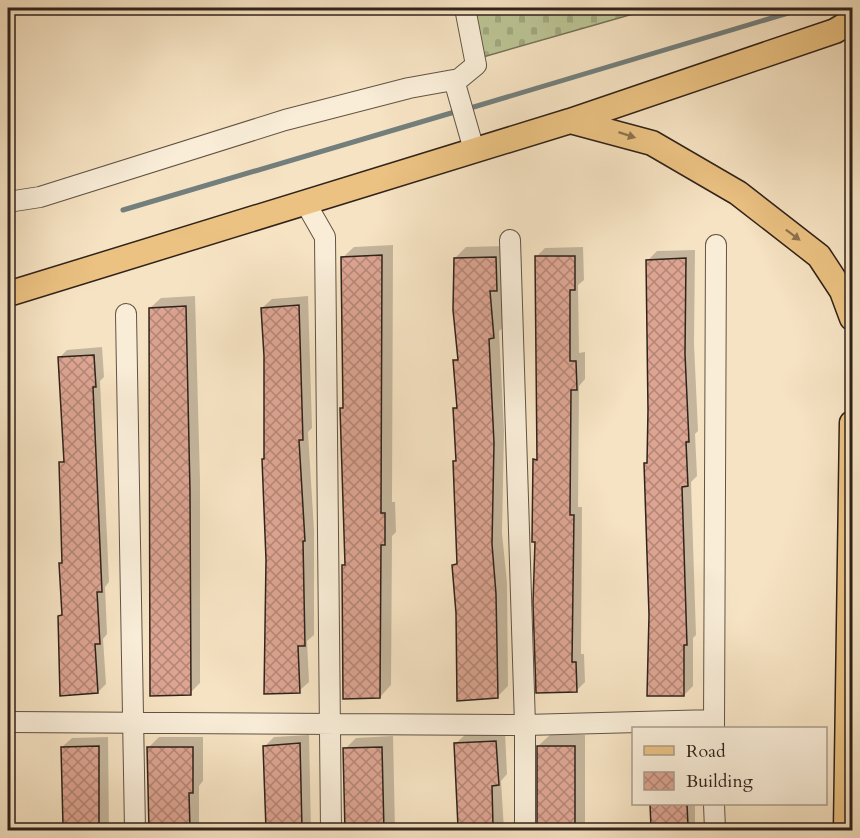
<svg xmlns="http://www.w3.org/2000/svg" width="860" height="838" font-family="Cardo,serif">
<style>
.cemetery{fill:url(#cemetery-stones);stroke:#767458;stroke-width:1.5}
.shadow{fill:#0003}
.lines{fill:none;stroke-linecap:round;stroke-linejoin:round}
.stream{stroke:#737f7c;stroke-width:5}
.building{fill:url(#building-cross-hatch);stroke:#30231b;stroke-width:1.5}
.minor-casing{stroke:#625345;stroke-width:22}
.major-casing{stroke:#30231b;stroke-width:27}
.minor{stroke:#f9edd8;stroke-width:20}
.major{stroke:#ebc282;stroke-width:24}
.oneway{fill:#8e724e}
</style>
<defs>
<pattern id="cemetery-stones" width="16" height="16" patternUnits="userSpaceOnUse" patternTransform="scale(1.5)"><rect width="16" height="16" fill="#bbc495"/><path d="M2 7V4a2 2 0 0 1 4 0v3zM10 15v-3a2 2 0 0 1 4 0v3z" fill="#a1a880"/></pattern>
<pattern id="building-cross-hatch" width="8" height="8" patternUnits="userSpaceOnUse" patternTransform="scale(1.5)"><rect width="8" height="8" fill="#dca491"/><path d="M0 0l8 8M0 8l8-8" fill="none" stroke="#b38576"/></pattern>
</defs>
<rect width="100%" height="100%" fill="#f6e3c3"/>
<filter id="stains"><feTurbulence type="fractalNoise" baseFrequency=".00333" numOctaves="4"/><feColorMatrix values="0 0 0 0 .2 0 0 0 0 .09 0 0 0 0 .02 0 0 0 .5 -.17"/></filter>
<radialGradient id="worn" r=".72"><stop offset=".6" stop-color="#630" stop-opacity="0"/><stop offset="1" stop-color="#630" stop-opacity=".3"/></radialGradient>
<!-- cemetery -->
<path class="cemetery" d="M473,8H654L483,57Z"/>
<!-- shadow -->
<path class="shadow" d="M393,245L392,502H395L396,532L392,536L391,685L380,697L343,566L346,563L342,409L344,407L342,258L354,247Z
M506,246L507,279L501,285L505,326L499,331L504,431L502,533L507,583L508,686L497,697L458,613L454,565L458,561L455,462L458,459L455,409L458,406L455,361L459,357L455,258L466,247Z
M583,247L584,280L578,285L579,353L585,352V379L579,386L578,507H582L581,654H584L585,682L576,691L537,541L535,460L539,456L536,257L545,248Z
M695,250L694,344L698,431L695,434L697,476L691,482L696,635L693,638V686L684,695L650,546L646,464L648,461V260L657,251Z
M195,296L200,480V683L190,693L150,308L161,298Z
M308,296L312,428L308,432L314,530V635L307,641L309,682L299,691L267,560L266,356L262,308L272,299Z
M102,347L104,377L100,381L109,582L105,587L107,634L103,639L106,684L98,692L60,616L64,612L61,463L65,458L59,358L67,350Z
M505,732L507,774L501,781L504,830H459L455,744L465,735Z
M309,735L311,830H267L265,746L274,737Z
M550,735H585V830H538V746Z
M393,736L395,830H345V749L356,738Z
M108,737L109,830H65L62,747L72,738Z
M159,737H203V781L199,786V830H151L148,748Z
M651,804H695V830H651Z"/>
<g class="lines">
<!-- stream -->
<path class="stream" d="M467,109L805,8
M123,210L458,111"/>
</g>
<!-- building -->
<path class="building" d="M382,255L381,513H385V545H381L380,698L343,699L342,565H345L340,408H343L341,257Z
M535,256H575V290H570V361H576L577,390H571L570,515H574L572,662H576L577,692L536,693L533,603L535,542H532L533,459L537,460Z
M496,257L497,291H490L494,338L489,339L494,443L492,544L496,594L498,698L457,701L456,613L452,565L457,564L453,461H456L453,408H457L453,360H458L453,310L454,258Z
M686,258L685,354L689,442H686L688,486L682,487L687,645H684V696H647L649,615L644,463H647L648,410L646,260Z
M299,305L303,440H299L305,541H303L305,646H298L300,693L264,694L266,560L262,459H264V356L261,308Z
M186,306L190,491L191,695L150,696L149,308Z
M94,355L96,387H93L102,592H97L100,644H95L98,693L60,696L58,616L62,615L59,563H62L59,462H64L58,357Z
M496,741L499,785L492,786L493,826L458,827L454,743Z
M300,743L302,829H266L263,746Z
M99,746V824L63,826L61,747Z
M537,746H575V829L537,827Z
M147,747H193V793H189L190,829L149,830Z
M382,747L384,831H345L343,748Z
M650,804H687L688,826L651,827Z"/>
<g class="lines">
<defs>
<path id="minor" d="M454,80L474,150
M8,202L40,197L285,120L409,88L459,79L476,65L465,8
M305,202L325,237L331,830
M510,240L525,725V830
M126,314L135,830
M8,722L525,725L714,720
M714,728L716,245
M714,804L715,830"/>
<path id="major" d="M570,121L652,143L738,193L819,256L842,291L852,318
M8,294L570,121L835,31L852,21
M846,830L852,423"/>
</defs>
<!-- minor casing -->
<use href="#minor" class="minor-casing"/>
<!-- major casing -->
<use href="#major" class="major-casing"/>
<!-- minor -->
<use href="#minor" class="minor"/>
<!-- major -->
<use href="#major" class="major"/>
</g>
<!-- one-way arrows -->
<defs><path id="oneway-solid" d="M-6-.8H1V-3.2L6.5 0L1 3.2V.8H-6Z" transform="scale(1.5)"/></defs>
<g class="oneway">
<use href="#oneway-solid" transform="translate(627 135) rotate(18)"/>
<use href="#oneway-solid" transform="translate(793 235) rotate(37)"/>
</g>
<!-- margin -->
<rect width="860" height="838" fill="none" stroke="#f6e3c3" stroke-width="30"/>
<rect x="9" y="9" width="842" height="820" fill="none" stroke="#30231b" stroke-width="3"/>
<rect x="15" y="15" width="830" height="808" fill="none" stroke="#30231b" stroke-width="1.5"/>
<!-- legend -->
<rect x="632" y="727" width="195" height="78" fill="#f9edd8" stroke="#a99c8c" stroke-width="1.5"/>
<rect x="644" y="746" width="30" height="9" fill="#ebc282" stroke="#a99c8c" stroke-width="1.5"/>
<text x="686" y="757" font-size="18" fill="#30231b">Road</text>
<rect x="644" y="772" width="30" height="18" fill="url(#building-cross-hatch)" stroke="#a99c8c" stroke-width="1.5"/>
<text x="686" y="787" font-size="18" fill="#30231b">Building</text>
<rect width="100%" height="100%" filter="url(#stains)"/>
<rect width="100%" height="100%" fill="url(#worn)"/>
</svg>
